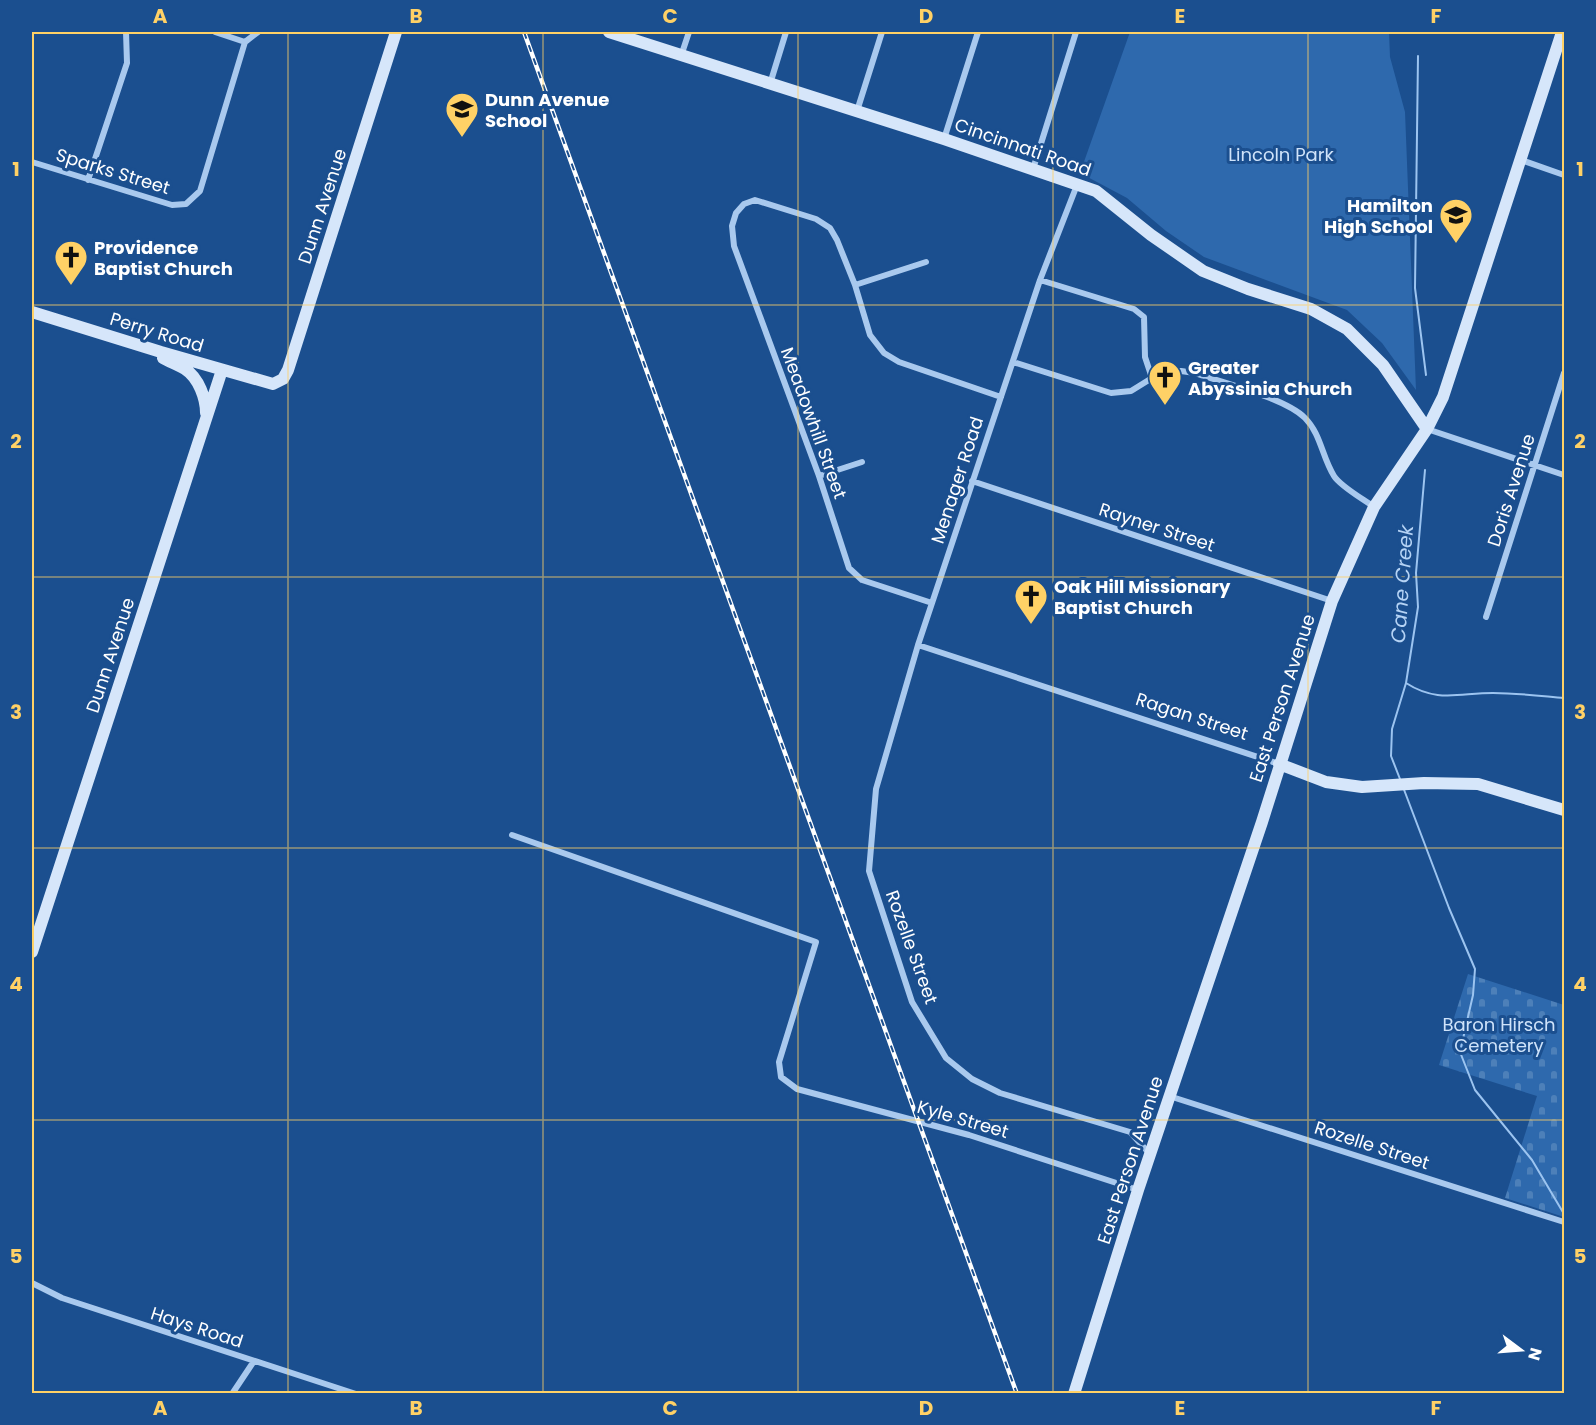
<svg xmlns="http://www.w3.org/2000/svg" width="1596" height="1425" font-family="Poppins,sans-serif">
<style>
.green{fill:#2e69ad}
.cemetery{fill:url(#cemetery-stones)}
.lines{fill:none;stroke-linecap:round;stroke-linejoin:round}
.stream{stroke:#9cc4f0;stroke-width:2}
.street{stroke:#a9c9ee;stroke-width:6}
.secondary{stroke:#d6e6fa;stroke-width:12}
.rail-casing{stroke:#fff;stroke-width:4.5}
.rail{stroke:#1b4f8f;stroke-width:2;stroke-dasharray:7;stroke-linecap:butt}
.grid{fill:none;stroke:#ffd166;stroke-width:1.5;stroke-opacity:0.55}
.labels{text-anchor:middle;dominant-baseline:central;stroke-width:6;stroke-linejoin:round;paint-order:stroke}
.poi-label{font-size:18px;font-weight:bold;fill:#fff;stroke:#1b4f8f;text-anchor:start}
.street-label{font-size:18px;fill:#fff;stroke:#1b4f8f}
.park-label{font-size:18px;fill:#cfe3fa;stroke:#1b4f8f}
.water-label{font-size:20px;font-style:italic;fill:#b5d3f5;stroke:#1b4f8f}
.neatline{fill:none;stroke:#ffd166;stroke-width:2}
.grid-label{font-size:20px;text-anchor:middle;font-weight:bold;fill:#ffd166}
</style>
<defs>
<pattern id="cemetery-stones" width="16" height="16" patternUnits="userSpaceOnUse" patternTransform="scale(1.5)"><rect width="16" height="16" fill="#2e69ad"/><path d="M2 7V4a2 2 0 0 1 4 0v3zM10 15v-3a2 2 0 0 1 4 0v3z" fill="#4d80b9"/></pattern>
</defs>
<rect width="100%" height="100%" fill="#1b4f8f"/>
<!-- green -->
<path class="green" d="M1130,32H1389L1390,57L1405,112L1416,390L1382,343L1347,310L1204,257L1166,231L1127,198L1080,173Z"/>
<!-- cemetery -->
<path class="cemetery" d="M1468,974L1564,1005V1217L1505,1198L1537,1096L1439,1065Z"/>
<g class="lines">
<!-- stream -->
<path class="stream" d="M1418,56L1415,288L1426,375
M1425,470L1416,573L1418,607L1406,683C1437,703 1459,693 1493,693C1517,693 1541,696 1564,698
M1400,779L1391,756L1392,729L1406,683
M1403,787L1449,908L1475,969L1473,995L1460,1052L1475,1090L1532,1160L1564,1214"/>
<!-- street -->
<path class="street" d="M215,32L245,42
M245,42L258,32
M681,56L689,32
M770,84L786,32
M857,111L882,32
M944,139L978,32
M1521,160L1564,175
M32,162L172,205L186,204L200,191L245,42
M1033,169L1076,32
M88,180L127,63L126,32
M1077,185L1040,280L918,645L876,789L869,871L912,1002L946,1058L972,1079L1000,1093L1130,1132L1149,1153
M1040,280L1134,309L1144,317L1145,357L1152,378
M855,285L926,262
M1013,362L1111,393L1131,391L1152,378L1165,374L1181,371L1195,373C1223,383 1285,398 1305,418C1321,434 1322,457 1334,476C1340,486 1363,499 1374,507
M1427,429L1564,475
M819,476L862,462
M972,481L1332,601
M932,603L862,580L849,568L819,476L734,246L732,226L736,213L744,204L755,200L816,219L830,228L837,240L855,285L870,335L884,353L899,362L1001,397
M1486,617L1564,373
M918,645L1279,764
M512,835L816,942L779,1062L781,1077L797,1089L969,1135L1138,1190
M1169,1096L1564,1222
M32,1283L62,1298L356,1394
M232,1394L254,1361"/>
<!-- secondary -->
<path class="secondary" d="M609,32L944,139L1096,191L1151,235L1203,271L1248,289L1311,309L1347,329L1383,365L1427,429
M32,312L161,352L273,384L283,379L288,370L396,32
M163,358C170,362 179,365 185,369C199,378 206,399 206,413
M1279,764L1326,782L1362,787L1424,783L1478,784L1564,810
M32,952L222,370
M1074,1394L1138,1190L1262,822L1332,601L1374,507L1427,429L1443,397L1562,32"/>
<defs>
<path id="rail" d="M524,32L1017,1394"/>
</defs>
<!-- rail casing -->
<use href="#rail" class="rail-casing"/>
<!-- rail -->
<use href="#rail" class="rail"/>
</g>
<!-- grid -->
<path class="grid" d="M288,32V1394M543,32V1394M798,32V1394M1053,32V1394M1308,32V1394M32,305H1564M32,577H1564M32,848H1564M32,1120H1564"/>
<!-- icons -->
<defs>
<symbol id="school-pin" viewBox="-11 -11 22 30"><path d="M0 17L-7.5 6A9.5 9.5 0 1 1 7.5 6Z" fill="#ffd166" stroke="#1b4f8f"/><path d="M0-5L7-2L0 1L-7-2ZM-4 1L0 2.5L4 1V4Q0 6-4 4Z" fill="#111"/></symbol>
<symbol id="church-pin" viewBox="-11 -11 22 30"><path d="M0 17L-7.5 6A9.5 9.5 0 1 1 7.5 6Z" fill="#ffd166" stroke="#1b4f8f"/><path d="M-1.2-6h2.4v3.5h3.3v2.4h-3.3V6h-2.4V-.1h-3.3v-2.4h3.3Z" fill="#111"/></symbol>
</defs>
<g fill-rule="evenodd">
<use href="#school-pin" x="443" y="90" width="38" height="52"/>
<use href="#school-pin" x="1437" y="196" width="38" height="52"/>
<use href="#church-pin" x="52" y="238" width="38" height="52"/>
<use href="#church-pin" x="1146" y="358" width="38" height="52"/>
<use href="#church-pin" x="1012" y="577" width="38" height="52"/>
</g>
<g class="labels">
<!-- poi labels -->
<g class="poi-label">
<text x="485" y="99">Dunn Avenue<tspan x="485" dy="21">School</tspan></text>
<text x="1433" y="205" text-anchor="end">Hamilton<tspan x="1433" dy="21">High School</tspan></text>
<text x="94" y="247">Providence<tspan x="94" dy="21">Baptist Church</tspan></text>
<text x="1188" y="367">Greater<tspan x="1188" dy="21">Abyssinia Church</tspan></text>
<text x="1054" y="586">Oak Hill Missionary<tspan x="1054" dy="21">Baptist Church</tspan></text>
</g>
<!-- street labels -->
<g class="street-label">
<text transform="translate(1023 147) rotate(19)">Cincinnati Road</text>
<text transform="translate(113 171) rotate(17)">Sparks Street</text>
<text transform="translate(322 206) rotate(-72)">Dunn Avenue</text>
<text transform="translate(157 332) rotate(17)">Perry Road</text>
<text transform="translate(814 423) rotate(70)">Meadowhill Street</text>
<text transform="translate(957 480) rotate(-72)">Menager Road</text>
<text transform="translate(1511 490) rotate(-72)">Doris Avenue</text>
<text transform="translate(1157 527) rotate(18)">Rayner Street</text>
<text transform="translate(110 655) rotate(-72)">Dunn Avenue</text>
<text transform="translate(1282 698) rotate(-72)">East Person Avenue</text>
<text transform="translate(1192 716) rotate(18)">Ragan Street</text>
<text transform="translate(912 947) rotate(70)">Rozelle Street</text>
<text transform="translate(963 1119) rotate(16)">Kyle Street</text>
<text transform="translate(1372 1145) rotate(18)">Rozelle Street</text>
<text transform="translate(1130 1160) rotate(-72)">East Person Avenue</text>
<text transform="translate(197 1327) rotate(18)">Hays Road</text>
</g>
<!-- park labels -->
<g class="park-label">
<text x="1281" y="154">Lincoln Park</text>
<text x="1499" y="1024">Baron Hirsch<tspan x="1499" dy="21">Cemetery</tspan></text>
</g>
<!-- water labels -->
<g class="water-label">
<text transform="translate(1402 584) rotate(-86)">Cane Creek</text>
</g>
</g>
<!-- border -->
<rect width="1596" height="1425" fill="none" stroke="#1b4f8f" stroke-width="66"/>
<!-- north arrow -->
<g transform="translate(1521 1350) rotate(106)" stroke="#1b4f8f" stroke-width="4.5" paint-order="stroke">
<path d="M0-4.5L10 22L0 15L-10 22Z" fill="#ffffff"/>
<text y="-9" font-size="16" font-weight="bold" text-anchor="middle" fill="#ffffff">N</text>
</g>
<rect x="33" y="33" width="1530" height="1359" class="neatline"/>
<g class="grid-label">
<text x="160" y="23">A</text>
<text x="416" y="23">B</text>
<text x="670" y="23">C</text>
<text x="926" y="23">D</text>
<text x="1180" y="23">E</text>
<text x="1436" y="23">F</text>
<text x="16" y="176">1</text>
<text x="1580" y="176">1</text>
<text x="16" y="448">2</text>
<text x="1580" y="448">2</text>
<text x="16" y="719">3</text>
<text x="1580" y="719">3</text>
<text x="16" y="991">4</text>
<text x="1580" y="991">4</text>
<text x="16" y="1263">5</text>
<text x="1580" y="1263">5</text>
<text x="160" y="1415">A</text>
<text x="416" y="1415">B</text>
<text x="670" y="1415">C</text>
<text x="926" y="1415">D</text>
<text x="1180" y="1415">E</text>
<text x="1436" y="1415">F</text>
</g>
</svg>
